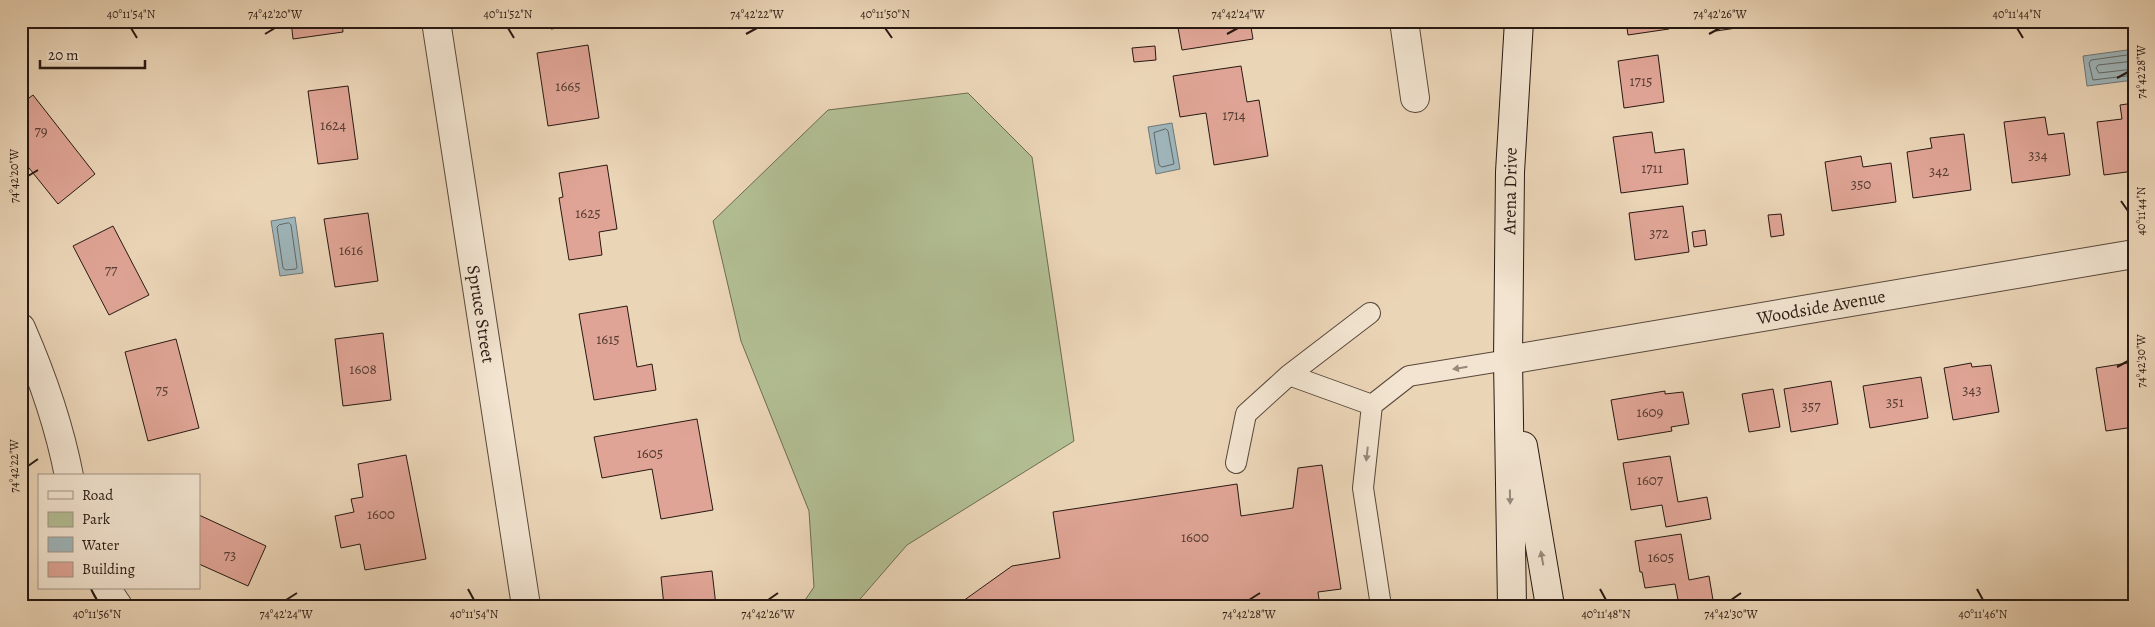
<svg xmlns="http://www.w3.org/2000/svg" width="2155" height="627" font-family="Alegreya,serif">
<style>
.green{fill:#b2be93;stroke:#6d6c52}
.water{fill:#9eb5ba;stroke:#6f7777}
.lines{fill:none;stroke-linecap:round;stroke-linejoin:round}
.shore{stroke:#636766;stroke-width:1}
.building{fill:#dfa495;stroke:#281912}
.lane-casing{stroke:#59483b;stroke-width:22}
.street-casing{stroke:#59483b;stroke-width:30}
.secondary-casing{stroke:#281912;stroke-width:30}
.lane{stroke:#f2e4d0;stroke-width:20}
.street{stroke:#f2e4d0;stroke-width:28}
.secondary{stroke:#f2e4d0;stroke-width:28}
.oneway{fill:#97897a}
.ticks{fill:none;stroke:#281912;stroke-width:2}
.labels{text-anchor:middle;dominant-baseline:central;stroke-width:4;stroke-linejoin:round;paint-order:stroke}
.number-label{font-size:15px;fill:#563c33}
.street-label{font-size:18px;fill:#281912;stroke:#f2e4d0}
.neatline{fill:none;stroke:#281912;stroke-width:2}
.ticks-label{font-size:12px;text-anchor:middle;fill:#281912}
</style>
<rect width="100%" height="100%" fill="#ebd5b7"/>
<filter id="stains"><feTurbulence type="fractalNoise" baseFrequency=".004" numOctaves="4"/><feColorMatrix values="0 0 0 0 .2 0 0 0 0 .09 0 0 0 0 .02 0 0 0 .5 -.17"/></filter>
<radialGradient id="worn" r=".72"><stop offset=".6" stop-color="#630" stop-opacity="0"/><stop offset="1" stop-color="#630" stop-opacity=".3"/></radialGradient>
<!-- green -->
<path class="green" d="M968,93L1032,157L1074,441L907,545L854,606H801L814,587L809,511L741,341L713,221L828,110Z"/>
<!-- water -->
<path class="water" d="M2134,49V80L2087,86L2083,56Z
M1172,123L1180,169L1156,174L1148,127Z
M295,217L303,273L280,276L271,221Z"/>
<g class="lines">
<!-- shore -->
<path class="shore" d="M2134,54L2091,60L2089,63L2093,80L2134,75
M2134,61L2098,65L2096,68L2099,73L2134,69
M1166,129L1168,131L1174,164L1162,167L1159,165L1154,133Z
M289,223L291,225L297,267L296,269L286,270L283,268L277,227L279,225Z"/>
</g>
<!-- building -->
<path class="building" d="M291,21H342L343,32L293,39Z
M550,21H586V24L551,29Z
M1250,21L1253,39L1182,50L1177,22Z
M1626,21H1667L1669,29L1628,35Z
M1715,21H1749L1750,26L1716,31Z
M588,45L599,118L548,126L537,53Z
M1155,46L1156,60L1134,62L1132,48Z
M1658,55L1664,102L1624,108L1618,61Z
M1241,66L1247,102L1259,100L1268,156L1214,165L1206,113L1180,117L1173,76Z
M348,86L358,159L318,164L308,91Z
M33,95L95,174L58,204L21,158V104Z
M2134,103V171L2104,175L2097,122L2122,119L2120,105Z
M2045,117L2048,135L2064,133L2070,175L2012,183L2004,122Z
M1652,132L1655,153L1684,149L1688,184L1621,193L1613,137Z
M1964,134L1971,190L1913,198L1907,152L1932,148L1930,138Z
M1861,156L1863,167L1891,163L1896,202L1832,211L1825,162Z
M607,165L617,229L599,232L602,255L569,260L559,198L563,197L559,173Z
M1683,206L1689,252L1635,260L1629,213Z
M368,213L378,281L335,287L324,219Z
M1781,214L1784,235L1771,237L1768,215Z
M113,226L149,295L109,315L73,246Z
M1705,230L1707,245L1694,247L1692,232Z
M627,306L637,367L652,364L656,390L594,400L579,314Z
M383,333L391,400L343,406L335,339Z
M176,339L199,428L148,441L125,352Z
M2134,362V427L2106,431L2096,368Z
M1971,363L1972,367L1991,365L1999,412L1953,420L1944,368Z
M1921,377L1928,418L1870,428L1863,386Z
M1831,381L1838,424L1791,432L1784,389Z
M1773,389L1780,427L1749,432L1742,394Z
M1665,391V394L1683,392L1689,424L1671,427L1672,431L1618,440L1611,400Z
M697,419L713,510L661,519L652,469L602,478L594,437Z
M406,455L426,559L365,570L360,544L341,548L335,516L354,512L351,499L363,497L358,464Z
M1670,456L1678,502L1707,497L1711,519L1666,527L1662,505L1631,510L1623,463Z
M1322,465L1341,589L1318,592L1320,606H956L1012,566L1060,558L1053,512L1237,484L1241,516L1293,508L1298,468Z
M199,515L266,546L248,586L199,564Z
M1681,534L1689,580L1709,576L1713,600L1679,605L1675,584L1645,588L1642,572H1640L1635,541Z
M712,571L716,606H664L661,577Z"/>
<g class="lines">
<defs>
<path id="lane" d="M1289,375L1370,313
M1236,463L1246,414L1289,375L1372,405
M1381,606L1363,488L1372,405L1409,376L1508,360"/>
<path id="street" d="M436,21L526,606
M1404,21L1415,98
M21,328C42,376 59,424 69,476
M1508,360L2134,254
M106,588L118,606"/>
<path id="secondary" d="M1523,446L1550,606
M1512,606L1508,360L1510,172L1519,21"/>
</defs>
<!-- lane casing -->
<use href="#lane" class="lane-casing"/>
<!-- street casing -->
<use href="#street" class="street-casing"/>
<!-- secondary casing -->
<use href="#secondary" class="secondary-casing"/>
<!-- lane -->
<use href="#lane" class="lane"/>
<!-- street -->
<use href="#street" class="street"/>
<!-- secondary -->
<use href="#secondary" class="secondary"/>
</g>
<!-- one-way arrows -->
<defs><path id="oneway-solid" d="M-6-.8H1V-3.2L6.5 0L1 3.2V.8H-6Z" transform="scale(1.25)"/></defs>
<g class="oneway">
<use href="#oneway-solid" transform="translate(1460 368) rotate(171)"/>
<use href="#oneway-solid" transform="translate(1367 454) rotate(96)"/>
<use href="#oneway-solid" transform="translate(1510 497) rotate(89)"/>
<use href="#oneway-solid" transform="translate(1542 558) rotate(-100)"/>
</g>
<!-- ticks -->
<path class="ticks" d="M131,28L137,38M508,28L514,38M885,28L892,38M2017,28L2023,38M265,34L275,28M746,34L757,28M1227,34L1238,28M1709,34L1720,28M2117,78L2128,72M28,176L38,170M2121,201L2128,211M2117,367L2128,361M28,466L38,459M91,589L97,600M468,589L474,600M1600,589L1606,600M1977,589L1983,600M286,600L297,593M768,600L778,593M1249,600L1260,593M1731,600L1741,593"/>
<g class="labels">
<!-- number labels -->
<g class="number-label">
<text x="1641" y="81">1715</text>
<text x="568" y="86">1665</text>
<text x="1234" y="115">1714</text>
<text x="333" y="125">1624</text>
<text x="41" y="131">79</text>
<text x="2038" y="155">334</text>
<text x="1652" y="168">1711</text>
<text x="1939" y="171">342</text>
<text x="1861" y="184">350</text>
<text x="588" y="213">1625</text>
<text x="1659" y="233">372</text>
<text x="351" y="250">1616</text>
<text x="111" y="270">77</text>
<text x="608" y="339">1615</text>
<text x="363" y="369">1608</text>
<text x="162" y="390">75</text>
<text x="1972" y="390">343</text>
<text x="1895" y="402">351</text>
<text x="1811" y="406">357</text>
<text x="1650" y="412">1609</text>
<text x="650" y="453">1605</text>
<text x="1650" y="480">1607</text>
<text x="381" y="514">1600</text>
<text x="1195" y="537">1600</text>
<text x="230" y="555">73</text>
<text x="1661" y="557">1605</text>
</g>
<!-- street labels -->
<g class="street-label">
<text transform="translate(1510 191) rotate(-89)">Arena Drive</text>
<text transform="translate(1821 307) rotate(-10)">Woodside Avenue</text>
<text transform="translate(481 314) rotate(81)">Spruce Street</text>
</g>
</g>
<!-- margin -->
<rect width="2155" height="627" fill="none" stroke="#ebd5b7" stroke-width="55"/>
<!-- legend -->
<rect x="38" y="474" width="162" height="115" fill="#f2e4d0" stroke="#a19384"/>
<rect x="48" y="491" width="25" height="8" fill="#f2e4d0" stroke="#a19384"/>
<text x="82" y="500" font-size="15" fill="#281912">Road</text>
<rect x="48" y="512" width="25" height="15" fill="#b2be93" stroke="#a19384"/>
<text x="82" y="524" font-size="15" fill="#281912">Park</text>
<rect x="48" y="537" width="25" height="15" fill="#9eb5ba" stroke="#a19384"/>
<text x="82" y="550" font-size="15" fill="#281912">Water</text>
<rect x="48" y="562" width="25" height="15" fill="#dfa495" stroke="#a19384"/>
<text x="82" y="574" font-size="15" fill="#281912">Building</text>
<!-- scale -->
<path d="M40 60v8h105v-8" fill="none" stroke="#281912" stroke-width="2.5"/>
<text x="48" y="60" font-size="15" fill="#281912" stroke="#f2e4d0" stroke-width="4" paint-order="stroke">20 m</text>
<rect x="28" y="28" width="2100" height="572" class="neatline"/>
<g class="ticks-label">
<text x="131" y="18">40°11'54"N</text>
<text x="275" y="18">74°42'20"W</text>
<text x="508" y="18">40°11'52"N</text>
<text x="757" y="18">74°42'22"W</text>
<text x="885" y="18">40°11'50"N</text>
<text x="1238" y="18">74°42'24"W</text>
<text x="1720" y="18">74°42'26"W</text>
<text x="2017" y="18">40°11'44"N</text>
<text transform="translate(2141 72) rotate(-90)" y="4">74°42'28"W</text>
<text transform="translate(14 176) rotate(-90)" y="4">74°42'20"W</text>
<text transform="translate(2141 211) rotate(-90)" y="4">40°11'44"N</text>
<text transform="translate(2141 361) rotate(-90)" y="4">74°42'30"W</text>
<text transform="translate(14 466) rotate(-90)" y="4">74°42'22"W</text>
<text x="97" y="618">40°11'56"N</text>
<text x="286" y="618">74°42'24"W</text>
<text x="474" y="618">40°11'54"N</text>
<text x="768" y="618">74°42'26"W</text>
<text x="1249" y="618">74°42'28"W</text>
<text x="1606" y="618">40°11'48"N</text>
<text x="1731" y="618">74°42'30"W</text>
<text x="1983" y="618">40°11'46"N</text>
</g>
<rect width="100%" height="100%" filter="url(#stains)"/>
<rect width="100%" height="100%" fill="url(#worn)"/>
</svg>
